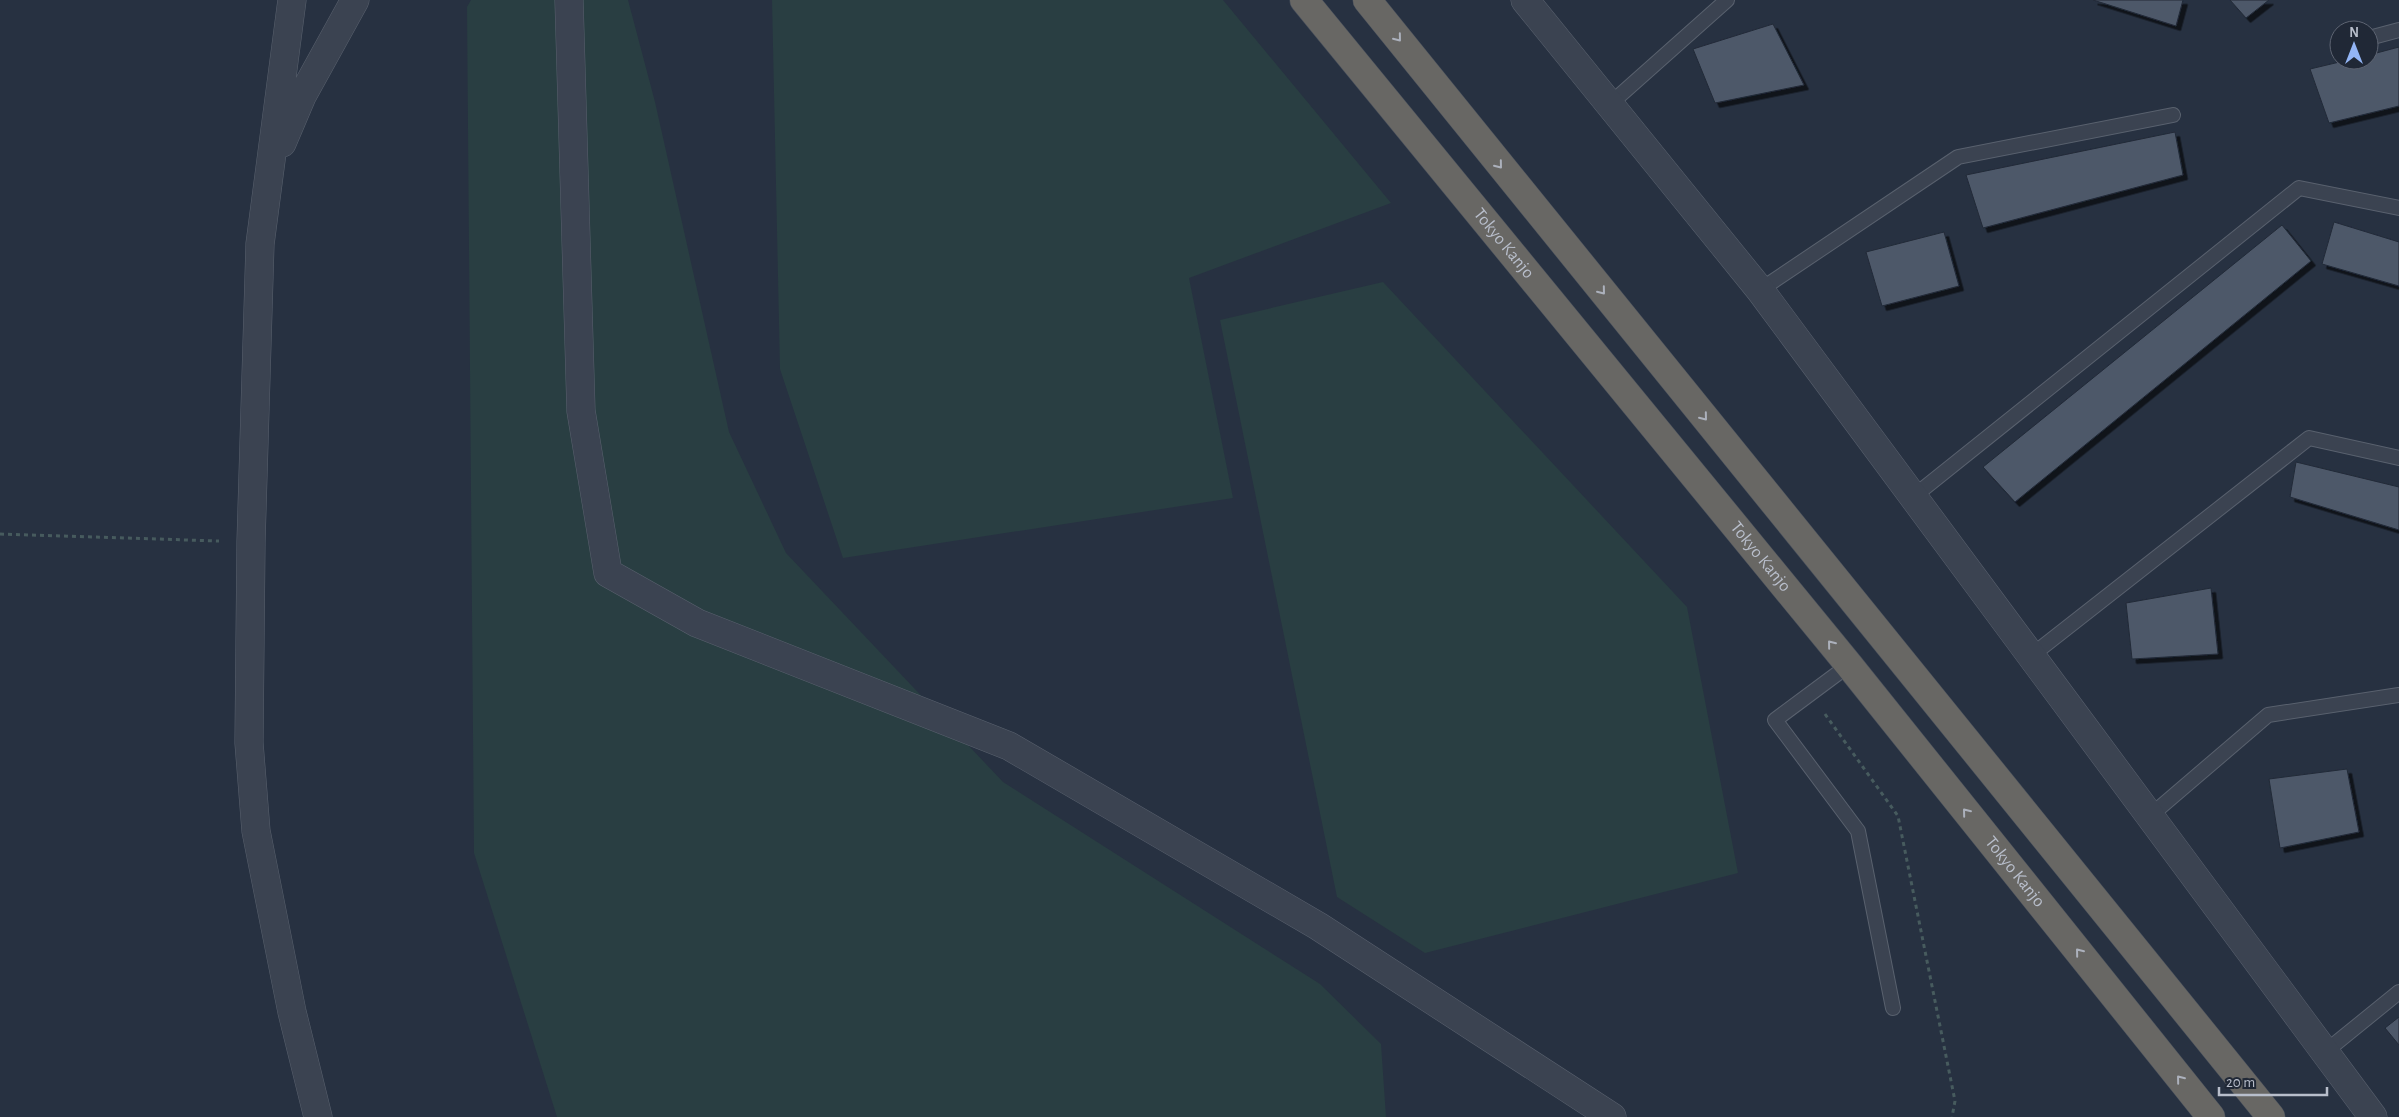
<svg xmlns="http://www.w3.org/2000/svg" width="2399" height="1117" font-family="'Alegreya Sans',sans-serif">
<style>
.green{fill:#293e42}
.building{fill:#4d5869;stroke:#222a38;filter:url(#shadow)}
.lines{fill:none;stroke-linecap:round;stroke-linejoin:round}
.service-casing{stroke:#59616e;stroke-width:16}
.minor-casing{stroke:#59616e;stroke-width:29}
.tertiary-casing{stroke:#59616e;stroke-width:29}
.trunk-casing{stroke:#464e5b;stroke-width:29}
.path{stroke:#475b5e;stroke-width:3;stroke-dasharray:4 4;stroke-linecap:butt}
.service{stroke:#3b4351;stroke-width:14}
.minor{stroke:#3b4351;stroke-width:28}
.tertiary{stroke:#3b4351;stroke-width:28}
.trunk{stroke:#686764;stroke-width:28}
.oneway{stroke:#acb1bc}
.labels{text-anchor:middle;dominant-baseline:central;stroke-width:5;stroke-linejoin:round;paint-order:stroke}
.street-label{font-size:18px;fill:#b8becb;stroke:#202836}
</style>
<defs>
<filter id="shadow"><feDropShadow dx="4.5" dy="4.5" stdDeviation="0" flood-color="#0009"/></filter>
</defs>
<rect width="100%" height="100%" fill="#273141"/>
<!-- green -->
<path class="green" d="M471,0H628L655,102L729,432L786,553L1003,782L1320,984L1381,1044L1386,1117H557L474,853L467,7Z
M772,0H1223L1391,203L1189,278L1233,498L843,558L780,369Z
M1383,282L1687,607L1738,873L1425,953L1337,897L1220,320Z"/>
<!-- building -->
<path class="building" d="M2093,0H2183L2176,26Z
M2230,0H2269L2246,18Z
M1773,24L1804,85L1715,103L1693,49Z
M2399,47V106L2329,123L2310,69L2348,60H2369V55Z
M2175,132L2183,175L1983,228L1966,175Z
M2334,222L2399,242V286L2322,264Z
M2282,225L2311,261L2015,502L1983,467Z
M1944,232L1959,286L1882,306L1866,252Z
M2296,462L2399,487V530L2290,497Z
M2211,588L2218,654L2132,659L2126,603Z
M2347,769L2359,832L2280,848L2269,779Z
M2399,1017V1045L2385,1028Z"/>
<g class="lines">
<defs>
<path id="service" d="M2369,38L2399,30
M2338,46H2339
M1609,105L1727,0
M1760,290L1958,157L2173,115
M1913,497L2299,188L2399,208
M2031,656L2309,438L2399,458
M1849,665L1775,720L1858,831L1893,1008
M2150,816L2268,715L2399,695
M2325,1052L2399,992"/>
<path id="minor" d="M292,0L260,244L251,542L249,743L256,831L292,1012L318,1117
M569,0L581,411L608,573L697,623L1009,746L1318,926L1612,1117
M282,143L302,96L355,0"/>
<path id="tertiary" d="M1525,0L1760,290L2373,1117"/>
<g id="trunk">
<path id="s1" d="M1304,0L1849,665L2211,1117"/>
<path d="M1367,0L2271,1117"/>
</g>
</defs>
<!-- service casing -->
<use href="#service" class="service-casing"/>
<!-- minor casing -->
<use href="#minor" class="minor-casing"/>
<!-- tertiary casing -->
<use href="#tertiary" class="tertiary-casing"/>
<!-- trunk casing -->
<use href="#trunk" class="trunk-casing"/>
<!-- path -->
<path class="path" d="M0,534L219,541
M1825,714L1898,816L1955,1101L1952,1117"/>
<!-- service -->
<use href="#service" class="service"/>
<!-- minor -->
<use href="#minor" class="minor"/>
<!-- tertiary -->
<use href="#tertiary" class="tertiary"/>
<!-- trunk -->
<use href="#trunk" class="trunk"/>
</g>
<!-- one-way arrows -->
<defs><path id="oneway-chevron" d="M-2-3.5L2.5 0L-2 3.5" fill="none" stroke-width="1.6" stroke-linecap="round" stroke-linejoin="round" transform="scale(1.25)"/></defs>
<g class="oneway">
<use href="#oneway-chevron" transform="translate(1398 38) rotate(51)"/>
<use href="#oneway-chevron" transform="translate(1499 165) rotate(51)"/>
<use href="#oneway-chevron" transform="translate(1602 291) rotate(51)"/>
<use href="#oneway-chevron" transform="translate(1704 417) rotate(51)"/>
<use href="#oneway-chevron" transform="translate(1831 644) rotate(-129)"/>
<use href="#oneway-chevron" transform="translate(1966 812) rotate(-129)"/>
<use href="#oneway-chevron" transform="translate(2079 952) rotate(-129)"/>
<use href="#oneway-chevron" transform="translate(2180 1079) rotate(-129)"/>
</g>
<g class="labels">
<!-- street labels -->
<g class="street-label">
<text stroke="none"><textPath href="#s1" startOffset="315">Tokyo Kanjo</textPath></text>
<text stroke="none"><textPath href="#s1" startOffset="720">Tokyo Kanjo</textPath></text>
<text stroke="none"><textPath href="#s1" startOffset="1125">Tokyo Kanjo</textPath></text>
</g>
</g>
<!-- north arrow -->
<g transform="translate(2354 45)"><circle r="24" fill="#202836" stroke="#5d6472"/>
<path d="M0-4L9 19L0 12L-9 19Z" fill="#93b5f5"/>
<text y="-8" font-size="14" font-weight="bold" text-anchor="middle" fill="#b8becb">N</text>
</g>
<!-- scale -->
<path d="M2219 1087v8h108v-8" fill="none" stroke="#b8becb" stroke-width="2.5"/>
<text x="2226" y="1087" font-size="15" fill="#b8becb" stroke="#202836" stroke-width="4" paint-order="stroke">20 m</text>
</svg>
